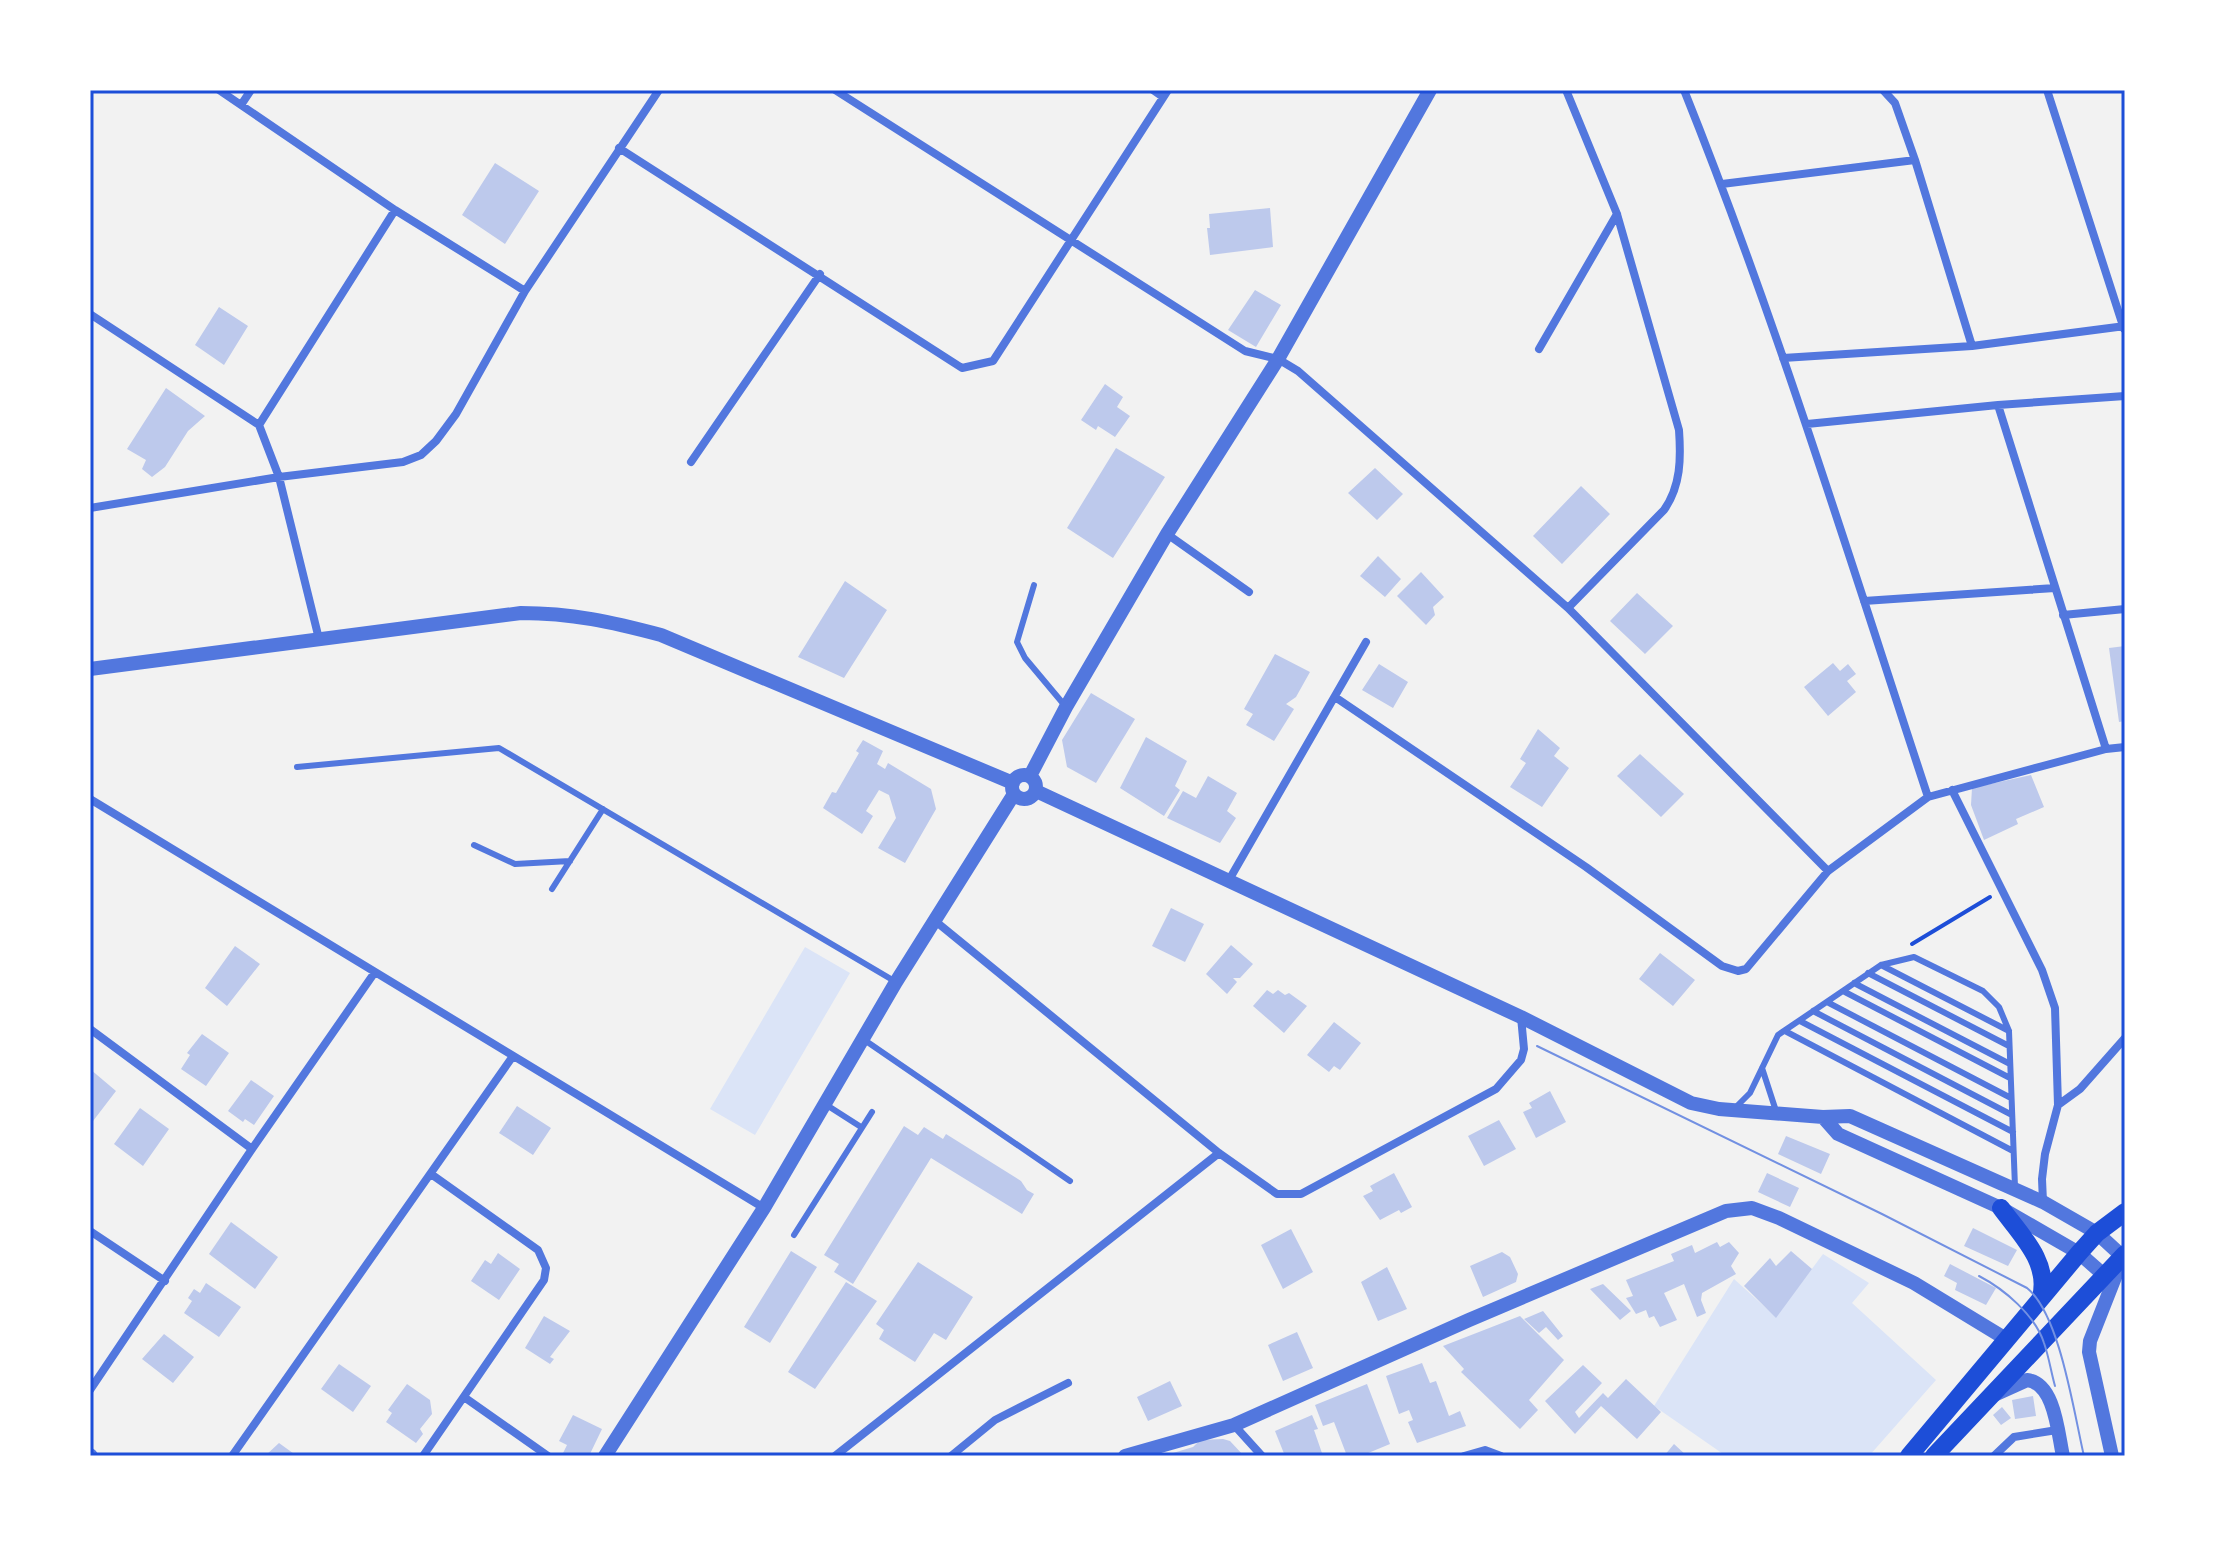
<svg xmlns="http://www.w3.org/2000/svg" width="2215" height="1546" font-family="'IBM Plex Serif',serif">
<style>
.green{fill:#dbe4f7}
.building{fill:#bdc9ec}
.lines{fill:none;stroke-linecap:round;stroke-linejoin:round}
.path{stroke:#1d4ed8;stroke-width:4}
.service{stroke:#5277de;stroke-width:6}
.minor{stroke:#5277de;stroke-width:8}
.tertiary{stroke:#5277de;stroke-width:14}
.primary{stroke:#1d4ed8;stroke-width:18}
.tram{stroke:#7290e2;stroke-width:2}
.neatline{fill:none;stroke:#1d4ed8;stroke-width:3}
</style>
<rect width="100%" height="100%" fill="#f2f2f2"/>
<!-- green -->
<path class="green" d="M805,947L850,973L755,1135L710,1109Z
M1823,1254L1869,1283L1852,1303L1936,1380L1869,1456H1726L1654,1406L1734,1279L1776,1317Z"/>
<!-- building -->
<path class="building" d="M495,163L539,191L505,244L462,215Z
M1270,208L1273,247L1210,255L1207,228H1210L1209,214Z
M1255,290L1281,305L1256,347L1228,330Z
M219,307L248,326L224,365L195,345Z
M1105,384L1123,397L1117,407L1130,416L1115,437L1098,426L1096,430L1081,420Z
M166,388L205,416L188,431L165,467L152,477L142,469L146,460L127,449Z
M1116,448L1165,477L1113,558L1067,528Z
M1375,468L1403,494L1377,520L1348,493Z
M1581,486L1610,514L1562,564L1533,536Z
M1378,556L1401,579L1385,597L1360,576Z
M1421,572L1444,597L1433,607L1435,615L1426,625L1397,596Z
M845,581L887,610L844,678L798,657Z
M1637,593L1673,626L1645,654L1610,621Z
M2125,646V721L2119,722L2109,648Z
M1275,654L1310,672L1296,697L1286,704L1294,709L1274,741L1246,725L1253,714L1244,709Z
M1833,663L1840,671L1848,664L1856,674L1847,681L1856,692L1828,716L1804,687Z
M1379,664L1408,682L1393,708L1362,690Z
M1091,693L1135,719L1096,783L1067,767L1062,740Z
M1538,729L1560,748L1554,756L1569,768L1542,807L1510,787L1526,763L1520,759Z
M1146,737L1187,761L1175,786L1180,790L1164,816L1120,788Z
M863,740L883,751L877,764L885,769L888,763L931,789L936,809L905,863L878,848L896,818L889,795L879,790L866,811L873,816L862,834L823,808L832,792L836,793L859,753L856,751Z
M1640,754L1684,794L1661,817L1617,776Z
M2031,775L2044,807L2016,819L2018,824L1984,840L1971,805L1972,788Z
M1208,776L1237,793L1227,811L1236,818L1220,843L1167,818L1183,791L1196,798Z
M1171,908L1204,924L1185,962L1152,946Z
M1231,945L1253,964L1240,978H1233L1237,982L1227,994L1206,974Z
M235,946L260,964L227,1006L205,988Z
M1660,953L1695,980L1673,1006L1639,979Z
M1267,990L1273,994L1278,990L1285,995L1289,993L1307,1006L1284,1033L1253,1006Z
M1334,1022L1361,1043L1340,1070L1334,1066L1329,1072L1307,1055Z
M202,1034L229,1053L206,1086L181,1069L190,1055L187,1053Z
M90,1069L116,1091L90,1125Z
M251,1080L274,1096L254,1125L245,1119L243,1122L228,1111Z
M1550,1091L1566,1122L1536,1138L1523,1112L1532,1108L1529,1103Z
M517,1106L551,1128L533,1155L499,1133Z
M140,1108L169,1129L143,1166L114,1144Z
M1499,1120L1516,1149L1484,1166L1468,1136Z
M904,1126L918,1135L924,1127L943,1139L946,1134L1021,1181L1027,1190L1034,1194L1022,1214L931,1158L853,1284L834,1272L839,1264L824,1255Z
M1786,1136L1830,1154L1821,1174L1778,1154Z
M1394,1173L1412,1207L1401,1213L1399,1210L1380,1220L1363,1196L1373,1191L1370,1186Z
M1767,1173L1799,1188L1790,1207L1758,1192Z
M231,1222L278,1257L255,1289L209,1254Z
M1973,1228L2017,1250L2008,1266L1964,1246Z
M1291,1229L1313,1272L1283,1289L1261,1245Z
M1717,1242L1720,1247L1729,1242L1739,1253L1731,1266L1736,1274L1702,1293L1701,1300L1706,1313L1697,1317L1684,1284L1664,1293L1677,1320L1660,1327L1654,1316L1649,1318L1646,1310L1636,1314L1626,1298L1633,1296L1626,1280L1674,1261L1671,1254L1692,1245L1695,1253Z
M791,1251L817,1267L770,1343L744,1327Z
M1791,1251L1812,1269L1776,1318L1744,1286L1770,1258L1776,1266Z
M1502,1252L1510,1257L1518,1274L1516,1282L1483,1297L1470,1266Z
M498,1253L520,1269L499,1300L471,1281L485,1260L491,1264Z
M918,1262L973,1297L946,1340L934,1333L915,1362L879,1339L884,1330L876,1324Z
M1950,1264L1996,1288L1986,1305L1955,1290L1957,1283L1944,1276Z
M1387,1267L1407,1309L1378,1321L1361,1282Z
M846,1282L877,1301L815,1389L788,1372Z
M206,1283L241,1307L219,1337L184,1313L192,1301L188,1298L194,1289L200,1293Z
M1603,1284L1631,1311L1620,1320L1590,1289Z
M1543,1311L1563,1336L1558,1340L1546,1327L1539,1333L1524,1319Z
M544,1316L570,1331L550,1357L554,1359L550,1364L525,1348Z
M1520,1316L1564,1360L1529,1400L1538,1410L1520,1429L1461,1372L1464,1369L1443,1346Z
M1297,1332L1313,1368L1283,1381L1268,1345Z
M164,1334L194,1357L173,1383L142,1359Z
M1422,1363L1430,1383L1436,1381L1449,1416L1460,1411L1466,1426L1417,1443L1408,1422L1413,1420L1409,1410L1399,1414L1386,1376Z
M339,1364L371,1386L353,1412L321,1389Z
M1583,1365L1602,1383L1575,1412L1579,1418L1603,1393L1608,1398L1626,1379L1661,1412L1637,1439L1601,1406L1575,1434L1545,1401Z
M1170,1381L1182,1406L1148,1421L1137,1397Z
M407,1384L430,1400L432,1414L420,1429L423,1434L416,1443L386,1422L392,1413L388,1410Z
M1367,1384L1390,1444L1361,1456H1347L1334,1422L1323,1426L1315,1405Z
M2033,1396L2036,1416L2015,1419L2012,1400Z
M2002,1407L2011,1418L2001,1425L1993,1415Z
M573,1415L602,1429L589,1456L562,1455L567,1445L559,1441Z
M1312,1415L1318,1429L1314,1430L1323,1456H1285L1275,1431Z
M1223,1439L1230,1441L1244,1456H1163L1193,1447L1200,1440Z
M279,1443L297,1456H265Z
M1674,1444L1687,1456H1664Z"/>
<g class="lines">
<!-- path -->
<path class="path" d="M1912,944L1990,897"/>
<!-- service -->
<path class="service" d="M1034,585L1017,642L1025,658L1066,707
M297,767L499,748L896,982
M474,845L515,864L570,861
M552,889L603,809
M1881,965L2009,1031
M1868,973L2009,1046
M1854,983L2010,1064
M1843,991L2010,1078
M1827,1002L2011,1098
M1813,1011L2012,1115
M1800,1021L2013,1132
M1785,1031L2013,1151
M863,1039L1070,1181
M1762,1068L1776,1111
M825,1104L861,1127
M1735,1108L1750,1093L1778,1035L1881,965L1914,957L1983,991L1999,1007L2009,1031L2015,1187
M794,1235L872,1112"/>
<!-- minor -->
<path class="minor" d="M219,90L395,210L525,291
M835,90L1245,351L1278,359L1298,371L1568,608L1828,871
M1153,90L1163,97
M1566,90L1617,214L1679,430C1681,458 1681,486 1664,510L1568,608
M1684,90C1777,322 1850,560 1928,797
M1883,90L1895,103L1915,160L1972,346
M2047,90L2124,329
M241,105L251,90
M619,148L962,368L993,361L1168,90
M1722,184L1915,160
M90,314L259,425
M1539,349L1617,214
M1783,358L1972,346L2125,326
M1998,405L2106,749
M1807,424L1998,405L2125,396
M259,425L395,210
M259,425L279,477L319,639
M691,462L820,274
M90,508L279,477L403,462L421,455L436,441L456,414L525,291L659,90
M1167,534L1249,592
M1864,601L2055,588
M2063,615L2125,609
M1335,697L1586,867L1722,966L1738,971L1746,969L1828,871L1928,797L2106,749L2125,747
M1952,790L2042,970L2055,1008L2058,1105
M90,799L764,1208
M1229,880L1366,642
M934,920L1219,1153L1277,1194H1301L1496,1089L1521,1060L1524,1049L1521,1017
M90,1029L252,1149
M2043,1202L2042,1179L2045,1154L2058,1105L2080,1089L2125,1038
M90,1231L165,1281
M90,1390L252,1149L375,972
M464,1397L548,1456
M1234,1425L1262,1456
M232,1456L513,1056
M423,1456L544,1280L546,1268L538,1250L431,1174
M835,1456L1219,1153
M951,1456L995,1420L1068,1383
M1464,1456L1485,1450L1501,1456
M1994,1456L2014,1437L2057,1430"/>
<!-- tertiary -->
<path class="tertiary" d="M90,669L521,613C572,613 612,622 661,635L1013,783
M1012 787a12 12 0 1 1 24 0a12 12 0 1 1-24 0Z
M1030,776L1066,707L1167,534L1278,359L1430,90
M1036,791L1521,1017L1691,1103L1719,1109L1823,1117L1850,1116L2043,1202L2097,1233L2123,1257L2090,1341L2089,1352L2112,1456
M1823,1117L1838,1134L2001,1208L2079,1253L2105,1276
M1996,1394L2027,1380C2055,1383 2058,1434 2063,1456
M90,1455L91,1456
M605,1456L764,1208L896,982L1014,794
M1125,1456L1234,1425L1469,1320L1726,1211L1752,1208L1779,1218L1914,1283L2006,1339"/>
<!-- primary -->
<path class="primary" d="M2001,1208C2020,1234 2050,1262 2041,1297
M1909,1456L2079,1253L2097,1233L2125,1212
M1934,1456L2125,1254"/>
<!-- tram -->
<path class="tram" d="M1537,1046L1882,1214L2027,1288C2060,1314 2074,1414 2084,1456
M1979,1276C2004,1289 2035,1315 2044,1343C2049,1357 2051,1372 2055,1386"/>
</g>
<!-- border -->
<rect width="2215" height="1546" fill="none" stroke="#ffffff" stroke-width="184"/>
<rect x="92" y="92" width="2031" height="1362" class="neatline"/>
</svg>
